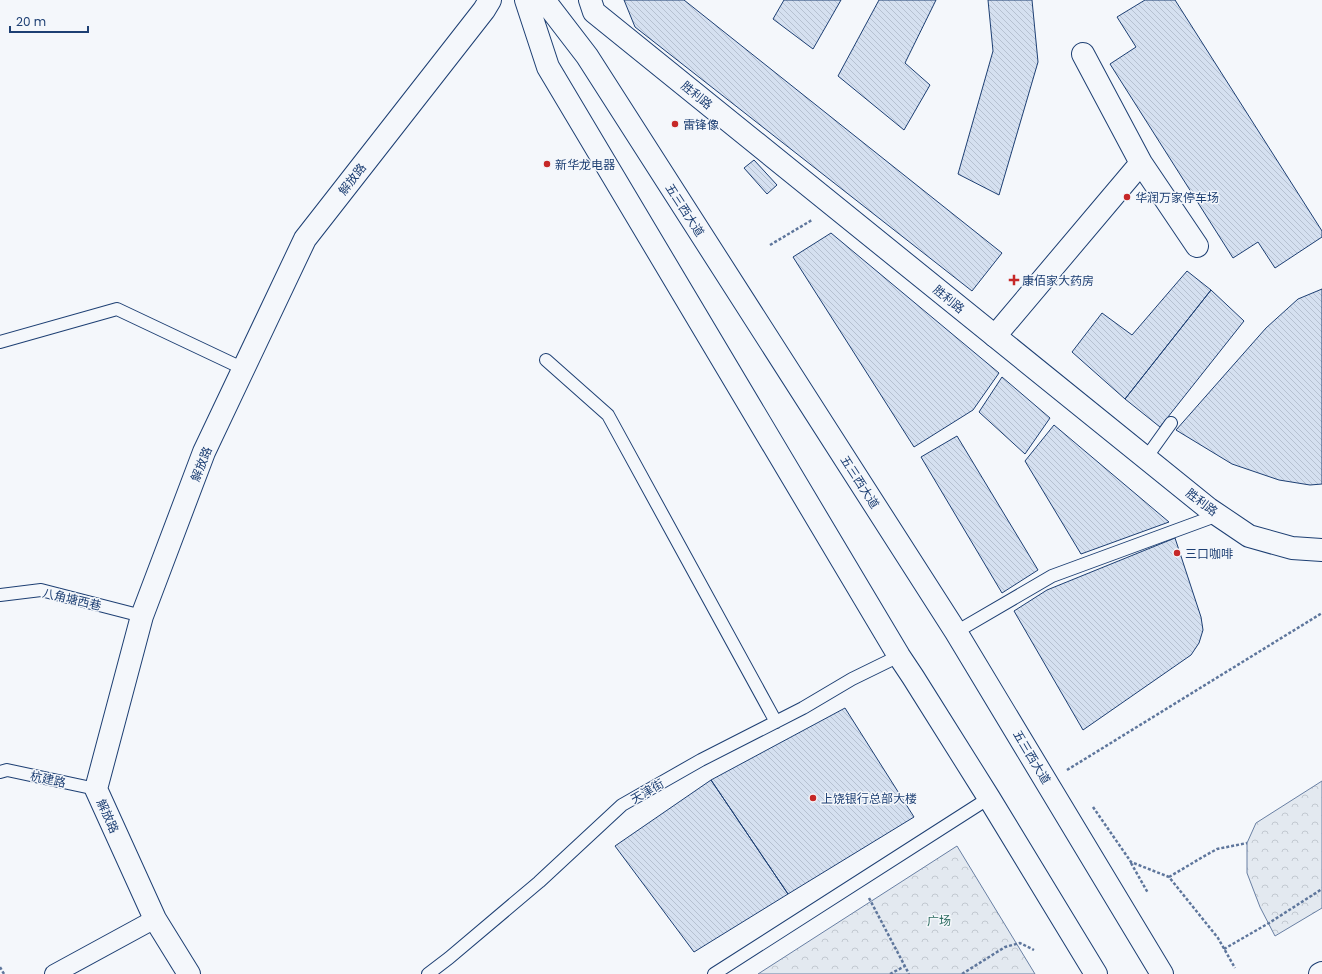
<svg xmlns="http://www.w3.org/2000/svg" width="1322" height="974" font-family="Poppins,'Noto Sans SC',sans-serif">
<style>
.park{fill:url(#park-crowns);stroke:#687fa3}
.building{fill:url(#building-back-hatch);stroke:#1d3f73}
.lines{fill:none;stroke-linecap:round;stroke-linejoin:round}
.service-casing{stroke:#1d3f73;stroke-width:14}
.pedestrian-casing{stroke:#1d3f73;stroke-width:20}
.minor-casing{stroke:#1d3f73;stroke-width:24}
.tertiary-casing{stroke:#1d3f73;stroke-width:24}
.secondary-casing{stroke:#1d3f73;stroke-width:24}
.path{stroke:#5e769c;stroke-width:2.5;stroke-dasharray:3 2;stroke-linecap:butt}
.service{stroke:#f4f7fb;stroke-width:12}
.pedestrian{stroke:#f4f7fb;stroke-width:18}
.minor{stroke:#f4f7fb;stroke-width:22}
.tertiary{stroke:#f4f7fb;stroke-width:22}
.secondary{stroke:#f4f7fb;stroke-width:22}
.poi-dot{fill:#c62828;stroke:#f4f7fb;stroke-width:1.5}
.labels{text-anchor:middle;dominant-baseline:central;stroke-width:3;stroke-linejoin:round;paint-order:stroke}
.street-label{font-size:12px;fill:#1d3f73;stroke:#f4f7fb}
.poi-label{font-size:12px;fill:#1d3f73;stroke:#f4f7fb;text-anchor:start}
.park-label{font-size:12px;fill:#2c6c60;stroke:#f4f7fb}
</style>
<defs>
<pattern id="park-crowns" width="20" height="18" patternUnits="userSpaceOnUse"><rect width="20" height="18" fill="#e3e9f0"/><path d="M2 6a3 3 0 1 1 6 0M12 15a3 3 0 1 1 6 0" fill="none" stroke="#c2c9d1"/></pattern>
<pattern id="building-back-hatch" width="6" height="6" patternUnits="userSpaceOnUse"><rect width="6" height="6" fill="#d5e0f0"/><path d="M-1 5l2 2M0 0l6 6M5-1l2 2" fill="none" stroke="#b6c1d1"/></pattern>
</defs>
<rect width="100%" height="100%" fill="#f4f7fb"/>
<!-- park -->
<path class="park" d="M1322,781V908L1275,936L1260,907L1247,873V843L1256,823Z
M957,846L1035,974H758Z"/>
<!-- building -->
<path class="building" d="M624,0H684L1002,253L972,291L635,27Z
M784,0H841L813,49L773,19Z
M879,0H936L905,63L930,85L904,130L838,76Z
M988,0H1032L1038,62L999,195L958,174L993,51Z
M1145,0H1175L1322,231V237L1275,268L1258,242L1233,258L1110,64L1136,47L1117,17Z
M754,160L777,185L767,194L744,168Z
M831,233L999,373L973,410L914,447L793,257Z
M1187,271L1211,290L1125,399L1072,352L1102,313L1132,335Z
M1322,289V484L1310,485L1279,480L1232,464L1176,430L1266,328L1298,299Z
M1211,290L1244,321L1160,427L1125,399Z
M1002,377L1050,418L1025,454L979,412Z
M1054,425L1169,522L1081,554L1025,461Z
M957,436L1038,570L1002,593L921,457Z
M1175,538L1201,617L1203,630L1199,643L1191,655L1083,730L1014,611L1047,590Z
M845,708L914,817L788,894L711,780Z
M711,780L788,894L694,952L615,846Z"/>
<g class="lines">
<defs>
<path id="service" d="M0,342L117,309L244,369
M546,360L608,415L776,722
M1146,458L1171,423
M0,595L41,590L142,616
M956,632L1052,576L1218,515
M0,772L7,770L96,789
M428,974L449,958L539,882L622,805L701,760L803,708L852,679L899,656
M714,974L989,798"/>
<path id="pedestrian" d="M54,974L155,919"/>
<path id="minor" d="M1083,54L1141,163L1197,246
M995,336L1141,163"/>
<path id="tertiary" d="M590,0L594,12L1209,509L1249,536L1292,548L1322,550
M189,974L155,919L96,789L142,616L204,452L305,239L484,10L490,0"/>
<path id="secondary" d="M526,0L548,67L899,656L913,677L989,798L1096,974
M544,0L587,56L956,632L1162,974
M1320,974L1322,973"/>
</defs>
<!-- service casing -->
<use href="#service" class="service-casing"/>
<!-- pedestrian casing -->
<use href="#pedestrian" class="pedestrian-casing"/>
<!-- minor casing -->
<use href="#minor" class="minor-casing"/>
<!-- tertiary casing -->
<use href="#tertiary" class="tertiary-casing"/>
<!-- secondary casing -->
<use href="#secondary" class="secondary-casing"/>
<!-- path -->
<path class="path" d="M770,245L812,220
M1067,770L1322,613
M1093,807L1131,862L1169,877L1218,938L1235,968
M1131,863L1148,893
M1169,877L1201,858L1217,849L1247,843
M869,898L909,974
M1224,949L1269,923L1322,889
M0,967L4,974
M890,974L905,966
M962,974L1005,947L1020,943L1034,950"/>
<!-- service -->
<use href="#service" class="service"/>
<!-- pedestrian -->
<use href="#pedestrian" class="pedestrian"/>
<!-- minor -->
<use href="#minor" class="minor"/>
<!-- tertiary -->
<use href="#tertiary" class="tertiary"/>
<!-- secondary -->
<use href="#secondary" class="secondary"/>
</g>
<!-- markers -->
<g class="poi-dot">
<circle cx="675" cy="124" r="4"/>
<circle cx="547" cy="164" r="4"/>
<circle cx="1127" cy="197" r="4"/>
<path d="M1012 274h4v4h4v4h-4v4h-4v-4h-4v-4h4z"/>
<circle cx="1177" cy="553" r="4"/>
<circle cx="813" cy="798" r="4"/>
</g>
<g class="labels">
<!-- street labels -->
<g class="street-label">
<text transform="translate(697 95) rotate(39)">胜利路</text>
<text transform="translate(352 179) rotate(-52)">解放路</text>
<text transform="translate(685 210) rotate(57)">五三西大道</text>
<text transform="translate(949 299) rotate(39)">胜利路</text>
<text transform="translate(201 464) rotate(-68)">解放路</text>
<text transform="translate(860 482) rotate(57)">五三西大道</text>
<text transform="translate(1202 502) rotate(37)">胜利路</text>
<text transform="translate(72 599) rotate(13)">八角塘西巷</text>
<text transform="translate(1032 757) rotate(59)">五三西大道</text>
<text transform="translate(48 779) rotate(12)">杭建路</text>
<text transform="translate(647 791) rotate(-30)">天津街</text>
<text transform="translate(108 816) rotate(66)">解放路</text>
</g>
<!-- poi labels -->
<g class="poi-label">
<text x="683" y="124">雷锋像</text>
<text x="555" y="164">新华龙电器</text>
<text x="1135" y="197">华润万家停车场</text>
<text x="1022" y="280">康佰家大药房</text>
<text x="1185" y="553">三口咖啡</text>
<text x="821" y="798">上饶银行总部大楼</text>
</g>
<!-- park labels -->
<g class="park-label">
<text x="939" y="920">广场</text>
</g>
</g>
<!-- scale -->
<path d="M10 26v6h78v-6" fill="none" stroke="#1d3f73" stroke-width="2"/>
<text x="16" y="26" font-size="12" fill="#1d3f73" stroke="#f4f7fb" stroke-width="3" paint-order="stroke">20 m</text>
</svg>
